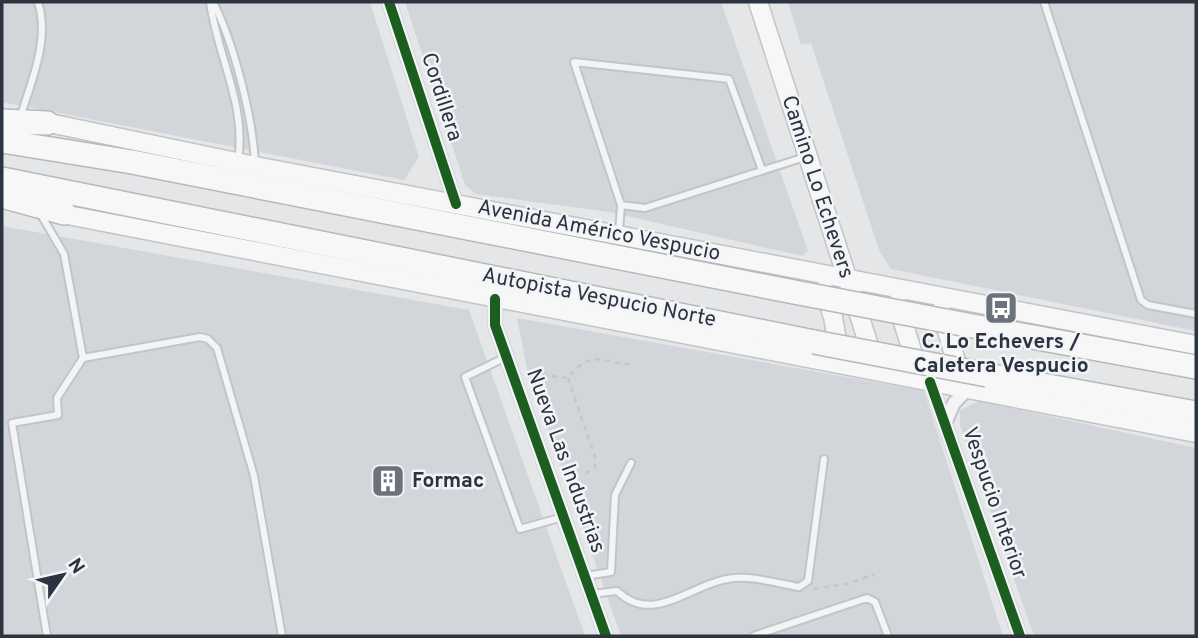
<svg xmlns="http://www.w3.org/2000/svg" width="1198" height="638" font-family="Overpass,sans-serif">
<style>
.built{fill:#d2d6db}
.lines{fill:none;stroke-linecap:round;stroke-linejoin:round}
.service-casing{stroke:#c2c4c6;stroke-width:10}
.minor-casing{stroke:#c2c4c6;stroke-width:16}
.secondary-casing{stroke:#c2c4c6;stroke-width:21}
.motorway-casing{stroke:#b6b9bc;stroke-width:26}
.path{stroke:#c4c6c8;stroke-width:2.5;stroke-dasharray:5 5;stroke-linecap:butt}
.service{stroke:#f3f4f5;stroke-width:6}
.minor{stroke:#f3f4f5;stroke-width:12}
.secondary{stroke:#f7f7f7;stroke-width:18}
.motorway{stroke:#f7f7f7;stroke-width:23}
.motorway-bridge-casing{stroke:#b6b9bc;stroke-width:26;stroke-linecap:butt}
.motorway-bridge{stroke:#f7f7f7;stroke-width:23}
.cycleway-casing{stroke:#f2f4f7;stroke-width:15}
.cycleway{stroke:#1b5e20;stroke-width:10}
.labels{text-anchor:middle;dominant-baseline:central;stroke-width:5;stroke-linejoin:round;paint-order:stroke}
.street-label{font-size:21px;fill:#2b3440;stroke:#f2f4f7}
.poi-label{font-size:21px;font-weight:bold;fill:#2b3440;stroke:#f2f4f7}
</style>
<rect width="100%" height="100%" fill="#e4e6e8"/>
<!-- built -->
<path class="built" d="M2,2H370L419,157L404,180L2,102Z
M405,2H721L808,251L802,256L609,212L476,194L465,185Z
M788,2H1196V331L891,269L879,250L811,43L801,45Z
M2,226L469,310L585,636H2Z
M517,318L924,391L1003,636H621L528,373Z
M979,401L1196,448V636H1034L960,425V410Z"/>
<g class="lines">
<defs>
<path id="service" d="M210,2C217,55 247,106 238,160
M213,2C234,43 253,118 255,165
M1044,2L1141,300L1148,305L1196,314
M21,115C32,79 50,39 38,2
M621,205L574,62L729,79L762,170
M40,213L64,254L83,358L57,398L58,415L12,423L47,636
M619,233L621,205L645,208L805,157
M506,357L465,377L520,529L563,517
M83,358L200,337L208,339L217,348L254,476L282,636
M585,576L611,572L615,495L631,463
M592,594L617,591C655,627 691,582 734,578C755,576 779,584 799,587L808,581L824,459
M753,636L867,598L875,602L888,636"/>
<path id="minor" d="M389,2L456,204
M495,299V325L606,636
M930,382L1020,636
M946,421L954,403L967,390"/>
<path id="secondary" d="M758,2L874,361
M35,120L255,166L1196,345
M52,212L1196,433
M824,290L833,317L840,358
M897,303L918,370
M941,311L961,378"/>
<path id="motorway" d="M2,121L47,123
M2,141L132,162L794,292
M2,179L814,342
M2,196L64,213
M967,325L1196,367
M987,375L1196,413"/>
</defs>
<!-- service casing -->
<use href="#service" class="service-casing"/>
<!-- minor casing -->
<use href="#minor" class="minor-casing"/>
<!-- secondary casing -->
<use href="#secondary" class="secondary-casing"/>
<!-- motorway casing -->
<use href="#motorway" class="motorway-casing"/>
<!-- path -->
<path class="path" d="M542,375L568,378C595,343 608,369 633,363
M568,378L595,457V467L585,474
M814,589L847,584L875,574"/>
<!-- service -->
<use href="#service" class="service"/>
<!-- minor -->
<use href="#minor" class="minor"/>
<!-- secondary -->
<use href="#secondary" class="secondary"/>
<!-- motorway -->
<use href="#motorway" class="motorway"/>
<defs>
<path id="motorway-bridge" d="M794,292L967,325
M814,342L987,375"/>
</defs>
<!-- motorway-bridge casing -->
<use href="#motorway-bridge" class="motorway-bridge-casing"/>
<!-- motorway-bridge -->
<use href="#motorway-bridge" class="motorway-bridge"/>
<defs>
<path id="cycleway" d="M389,2L456,204
M495,299V325L606,636
M930,382L1020,636"/>
</defs>
<!-- cycleway casing -->
<use href="#cycleway" class="cycleway-casing"/>
<!-- cycleway -->
<use href="#cycleway" class="cycleway"/>
</g>
<!-- icons -->
<defs>
<symbol id="bus-square" viewBox="-11 -11 22 22"><rect x="-9" y="-9" width="18" height="18" rx="4" fill="#6c727b" stroke="#f2f4f7"/><path d="M-5-6H5V4H4V6H2V4H-2V6H-4V4H-5ZM-3.5-4V0h7V-4ZM-3.5 1.2v1.5H-2V1.2ZM2 1.2v1.5H3.5V1.2Z" fill="#fff"/></symbol>
<symbol id="building-square" viewBox="-11 -11 22 22"><rect x="-9" y="-9" width="18" height="18" rx="4" fill="#6c727b" stroke="#f2f4f7"/><path d="M-4-6H4V6H1V3H-1V6H-4ZM-2.5-4.3h1.7v1.8h-1.7ZM.8-4.3h1.7v1.8H.8ZM-2.5-1h1.7V.8h-1.7ZM.8-1h1.7V.8H.8Z" fill="#fff"/></symbol>
</defs>
<g fill-rule="evenodd">
<use href="#bus-square" x="982" y="289" width="38" height="38"/>
<use href="#building-square" x="369" y="462" width="38" height="38"/>
</g>
<g class="labels">
<!-- street labels -->
<g class="street-label">
<text transform="translate(441 97) rotate(72)">Cordillera</text>
<text transform="translate(817 187) rotate(72)">Camino Lo Echevers</text>
<text transform="translate(599 231) rotate(11)">Avenida Américo Vespucio</text>
<text transform="translate(599 298) rotate(11)">Autopista Vespucio Norte</text>
<text transform="translate(565 461) rotate(70)">Nueva Las Industrias</text>
<text transform="translate(994 503) rotate(71)">Vespucio Interior</text>
</g>
<!-- poi labels -->
<g class="poi-label">
<text x="1001" y="342">C. Lo Echevers /<tspan x="1001" dy="24">Caletera Vespucio</tspan></text>
<text x="412" y="481" text-anchor="start">Formac</text>
</g>
</g>
<!-- border -->
<rect width="1198" height="638" fill="none" stroke="#2b3440" stroke-width="7"/>
<!-- north arrow -->
<g transform="translate(63 575) rotate(56)" stroke="#f2f4f7" stroke-width="5" paint-order="stroke">
<path d="M0-5L12 26L0 18L-12 26Z" fill="#2b3440"/>
<text y="-10" font-size="19" font-weight="bold" text-anchor="middle" fill="#2b3440">N</text>
</g>
</svg>
